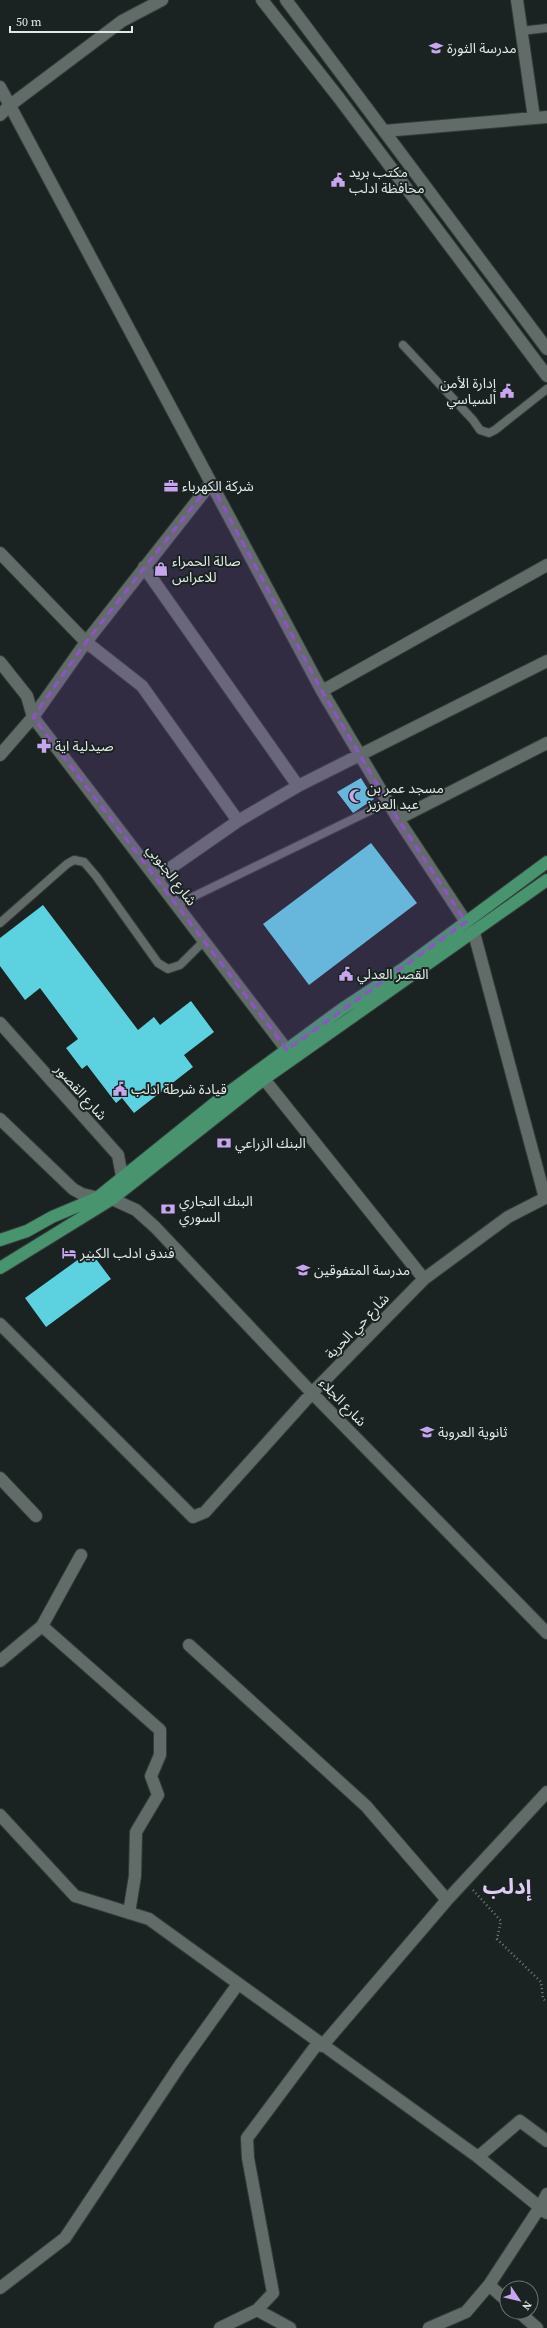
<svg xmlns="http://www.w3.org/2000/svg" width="547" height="2328" font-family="'Source Serif 4','Noto Sans Arabic',serif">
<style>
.building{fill:#5cd1e0}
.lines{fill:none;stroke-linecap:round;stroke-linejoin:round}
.service-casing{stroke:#363c3b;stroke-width:10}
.minor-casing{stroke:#363c3b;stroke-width:14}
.tertiary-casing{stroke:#363c3b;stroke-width:14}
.primary-casing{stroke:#363c3b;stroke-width:14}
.path{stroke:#757d7b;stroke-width:2.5;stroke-dasharray:1 3;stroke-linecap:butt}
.service{stroke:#616c69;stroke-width:8}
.minor{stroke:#616c69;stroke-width:12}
.tertiary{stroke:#616c69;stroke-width:12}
.primary{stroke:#47946e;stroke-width:12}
.marked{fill:#9052c7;fill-opacity:0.2;stroke:#9052c7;stroke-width:3;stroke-dasharray:8 5;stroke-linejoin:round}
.labels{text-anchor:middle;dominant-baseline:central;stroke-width:4;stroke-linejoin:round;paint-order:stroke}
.poi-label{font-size:14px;fill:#e2e8e6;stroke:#1a2321;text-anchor:start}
.street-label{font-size:14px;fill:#e2e8e6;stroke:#1a2321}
.town-label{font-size:22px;font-weight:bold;fill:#dfccf6;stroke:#1a2321}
</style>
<rect width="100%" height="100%" fill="#1a2321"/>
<!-- building -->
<path class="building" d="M361,778L374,799L353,813L337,792Z
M371,843L417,903L309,985L263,924Z
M43,905L138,1030L154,1017L160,1025L191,1001L214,1032L184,1055L193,1067L134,1113L122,1098L116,1103L87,1065L82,1069L66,1048L78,1039L40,988L25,1000L0,966V938Z
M90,1251L111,1279L46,1327L25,1298Z"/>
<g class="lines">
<defs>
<path id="service" d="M521,31L547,28
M403,345L473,420L480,430L489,433L495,430L547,389
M176,905L388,802
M0,923L67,864L74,860L84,862L96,876L158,963L168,969L180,965L204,941"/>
<path id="minor" d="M517,0L534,118
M0,87L322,691L398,819L466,922
M384,131L547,117
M0,553L86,642L142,686L238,821
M144,567L298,786
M0,662L27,696L33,717L287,1050
M322,691L547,565
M0,755L33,717L86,642L211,483
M398,819L547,743
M156,878L238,821L298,786L547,661
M474,933L545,1198
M264,1079L424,1279
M112,1199L136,1210L155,1227L312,1393L547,1633
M0,1324L193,1517L205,1512L312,1393L424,1279L508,1217L547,1197
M0,1478L36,1516
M42,1626L160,1730V1755L151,1776L158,1795L136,1832L135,1876L129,1913
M189,1645L366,1806L447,1900
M0,1661L42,1626L81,1555
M0,1815L75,1896L149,1919L478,2157L547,2213
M322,2046L447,1900L547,1792
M478,2157L520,2121L547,2141
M0,2288L65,2238L180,2065L238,1984
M507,2301L489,2285L540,2207L547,2194
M257,2310L273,2293L248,2158L247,2138L318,2043
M519,2312L537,2328
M220,2328L257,2310L290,2328
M429,2328L466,2312L489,2285"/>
<path id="tertiary" d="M262,0L339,98L547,376
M286,0L547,349
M0,115L9,106L122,21L162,0
M0,1023L118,1155L124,1187
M0,1119L73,1189L82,1194L103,1199"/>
<path id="primary" d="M0,1240L27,1231L52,1217L97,1198L221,1098L342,1009L404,968L547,862
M0,1268L112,1199L264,1079L547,880"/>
</defs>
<!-- service casing -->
<use href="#service" class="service-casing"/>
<!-- minor casing -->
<use href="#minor" class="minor-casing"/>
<!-- tertiary casing -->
<use href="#tertiary" class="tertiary-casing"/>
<!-- primary casing -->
<use href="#primary" class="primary-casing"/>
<!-- path -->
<path class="path" d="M473,1890L501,1921L497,1939L541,1982L543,1999L547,2002"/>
<!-- service -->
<use href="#service" class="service"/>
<!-- minor -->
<use href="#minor" class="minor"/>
<!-- tertiary -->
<use href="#tertiary" class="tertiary"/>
<!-- primary -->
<use href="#primary" class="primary"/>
</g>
<!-- marked area -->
<path class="marked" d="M211,483L322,691L398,819L466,922L287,1050L33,717L86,642Z"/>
<!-- icons -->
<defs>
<symbol id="school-bare" viewBox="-9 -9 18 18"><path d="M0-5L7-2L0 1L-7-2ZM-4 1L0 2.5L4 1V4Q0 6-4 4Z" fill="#c8a6ef" stroke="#1a2321" stroke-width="2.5" paint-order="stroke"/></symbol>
<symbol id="civic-bare" viewBox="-9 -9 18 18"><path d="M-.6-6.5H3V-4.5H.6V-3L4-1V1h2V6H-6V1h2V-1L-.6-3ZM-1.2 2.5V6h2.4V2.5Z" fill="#c8a6ef" stroke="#1a2321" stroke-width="2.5" paint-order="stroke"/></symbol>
<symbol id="office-bare" viewBox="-9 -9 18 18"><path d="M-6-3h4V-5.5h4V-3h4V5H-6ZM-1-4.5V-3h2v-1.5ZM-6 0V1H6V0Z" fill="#c8a6ef" stroke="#1a2321" stroke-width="2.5" paint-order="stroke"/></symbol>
<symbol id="shop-bare" viewBox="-9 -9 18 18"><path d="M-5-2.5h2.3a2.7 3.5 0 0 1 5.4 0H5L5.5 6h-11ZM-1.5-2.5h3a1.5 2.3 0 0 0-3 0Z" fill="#c8a6ef" stroke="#1a2321" stroke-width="2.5" paint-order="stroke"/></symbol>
<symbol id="pharmacy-bare" viewBox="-9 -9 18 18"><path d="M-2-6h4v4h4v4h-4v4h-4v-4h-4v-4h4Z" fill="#c8a6ef" stroke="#1a2321" stroke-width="2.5" paint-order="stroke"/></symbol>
<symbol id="mosque-bare" viewBox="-9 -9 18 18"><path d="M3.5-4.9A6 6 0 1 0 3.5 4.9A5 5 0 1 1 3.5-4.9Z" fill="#c8a6ef" stroke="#1a2321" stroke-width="2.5" paint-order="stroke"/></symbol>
<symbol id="bank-bare" viewBox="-9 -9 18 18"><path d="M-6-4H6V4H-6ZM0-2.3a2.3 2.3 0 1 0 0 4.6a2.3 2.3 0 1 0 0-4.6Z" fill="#c8a6ef" stroke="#1a2321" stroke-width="2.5" paint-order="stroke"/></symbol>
<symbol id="hotel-bare" viewBox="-9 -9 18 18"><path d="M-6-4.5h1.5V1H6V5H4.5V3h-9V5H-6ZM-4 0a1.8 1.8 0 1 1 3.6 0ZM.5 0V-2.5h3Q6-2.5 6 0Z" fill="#c8a6ef" stroke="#1a2321" stroke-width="2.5" paint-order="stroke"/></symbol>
</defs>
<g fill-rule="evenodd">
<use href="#school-bare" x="426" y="38" width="20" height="20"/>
<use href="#civic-bare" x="328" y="170" width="20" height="20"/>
<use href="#civic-bare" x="497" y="381" width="20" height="20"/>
<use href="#office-bare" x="161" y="476" width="20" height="20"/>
<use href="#shop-bare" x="151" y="559" width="20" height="20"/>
<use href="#pharmacy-bare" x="34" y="736" width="20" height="20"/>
<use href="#mosque-bare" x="346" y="786" width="20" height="20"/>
<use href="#civic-bare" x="336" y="964" width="20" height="20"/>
<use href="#civic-bare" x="110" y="1079" width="20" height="20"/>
<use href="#bank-bare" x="214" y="1133" width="20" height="20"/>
<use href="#bank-bare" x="158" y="1199" width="20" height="20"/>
<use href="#hotel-bare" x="59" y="1243" width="20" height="20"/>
<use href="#school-bare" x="293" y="1260" width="20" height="20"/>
<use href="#school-bare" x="417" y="1422" width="20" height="20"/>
</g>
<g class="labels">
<!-- poi labels -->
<g class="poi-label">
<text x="447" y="48">مدرسة الثورة</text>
<text x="349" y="172">مكتب بريد<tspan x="349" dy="16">محافظة ادلب</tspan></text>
<text x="496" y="383" text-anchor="end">إدارة الأمن<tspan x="496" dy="16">السياسي</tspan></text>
<text x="182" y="486">شركة الكهرباء</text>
<text x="172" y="561">صالة الحمراء<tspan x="172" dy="16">للاعراس</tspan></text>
<text x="55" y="746">صيدلية اية</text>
<text x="367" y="788">مسجد عمر بن<tspan x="367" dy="16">عبد العزيز</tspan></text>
<text x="357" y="974">القصر العدلي</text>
<text x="131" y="1089">قيادة شرطة ادلب</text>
<text x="235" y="1143">البنك الزراعي</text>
<text x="179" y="1201">البنك التجاري<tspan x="179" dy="16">السوري</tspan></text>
<text x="80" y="1253">فندق ادلب الكبير</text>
<text x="314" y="1270">مدرسة المتفوقين</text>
<text x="438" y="1432">ثانوية العروبة</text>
</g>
<!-- street labels -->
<g class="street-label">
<text transform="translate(172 875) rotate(53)">شارع الجنوبي</text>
<text transform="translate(81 1092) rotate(48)">شارع القصور</text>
<text transform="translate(357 1326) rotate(-46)">شارع حي الحرية</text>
<text transform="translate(343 1402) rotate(46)">شارع الجلاء</text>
</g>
<!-- town labels -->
<g class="town-label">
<text x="507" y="1886">إدلب</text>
</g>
</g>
<!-- north arrow -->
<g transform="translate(519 2300) rotate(125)"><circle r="19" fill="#1a2321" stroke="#6a7270"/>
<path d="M0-3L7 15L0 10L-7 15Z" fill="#c8a6ef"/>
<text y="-6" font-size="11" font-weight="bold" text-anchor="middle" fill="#e2e8e6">N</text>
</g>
<!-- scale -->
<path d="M10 26v6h122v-6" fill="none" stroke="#e2e8e6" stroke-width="2"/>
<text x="16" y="26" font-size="12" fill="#e2e8e6" stroke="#1a2321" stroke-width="3" paint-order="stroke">50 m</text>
</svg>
